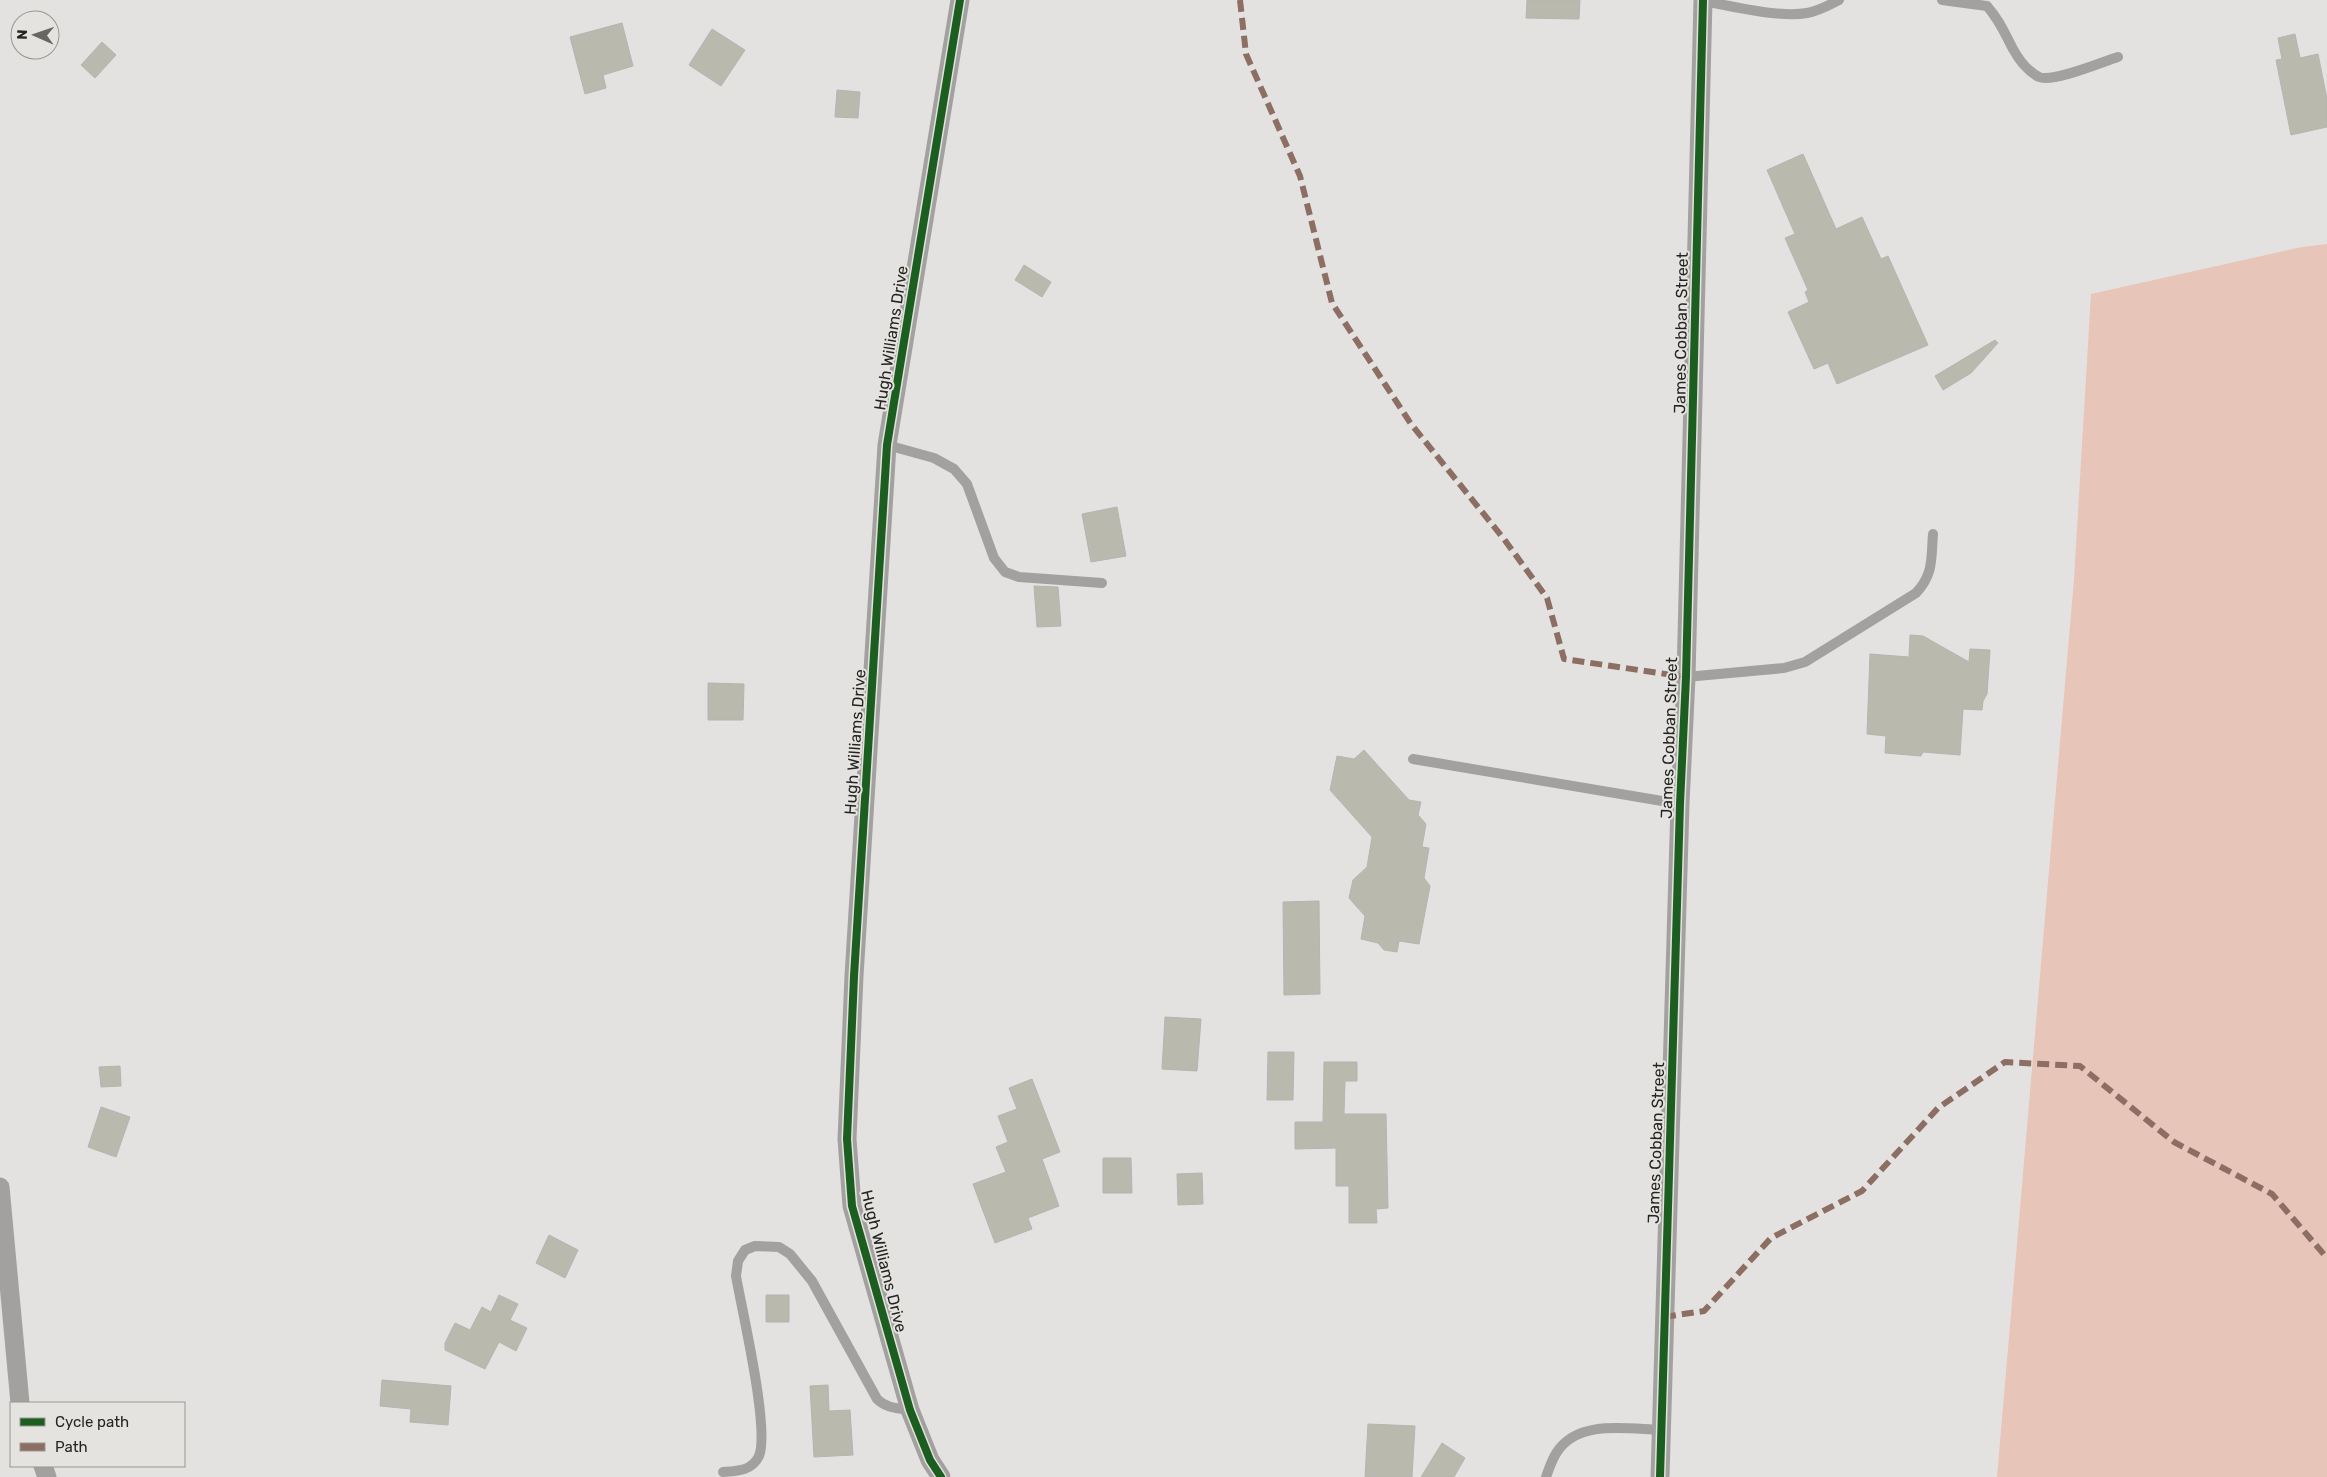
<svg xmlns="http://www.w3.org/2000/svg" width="2327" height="1477" font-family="Rubik,sans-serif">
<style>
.green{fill:#e7c5b8}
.building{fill:#b9baad;stroke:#b5b4b2}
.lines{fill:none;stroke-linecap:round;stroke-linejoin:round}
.service{stroke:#a3a1a0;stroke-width:10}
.minor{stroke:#a3a1a0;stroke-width:19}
.quiet{stroke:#8d6e63;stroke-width:6;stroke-dasharray:12 6;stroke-linecap:butt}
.cycleway-casing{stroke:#e5e3df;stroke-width:11}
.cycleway{stroke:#1b5e20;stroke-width:8}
.labels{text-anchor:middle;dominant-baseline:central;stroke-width:4;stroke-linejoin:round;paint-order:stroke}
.street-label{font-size:16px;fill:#242422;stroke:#e5e3df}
</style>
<rect width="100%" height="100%" fill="#e4e2e0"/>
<!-- green -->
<path class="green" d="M2327,244V1477H1997L2074,579L2091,294L2302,247Z"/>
<!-- building -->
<path class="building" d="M1527,0H1580L1579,19L1526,18Z
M622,23L633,66L603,75L606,88L585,94L570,37Z
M712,29L745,50L721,86L689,65Z
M2295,34L2300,58L2318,54L2327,99V127L2291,135L2276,60L2282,59L2278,38Z
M102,42L116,55L95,78L81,65Z
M837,90L860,92L858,118L835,117Z
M1803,154L1836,229L1862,217L1881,259L1888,256L1928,345L1837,384L1828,363L1814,369L1788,312L1809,302L1805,292L1808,290L1785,238L1795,234L1767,170Z
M1024,265L1051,282L1042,297L1015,280Z
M1995,340L1998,343L1971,373L1943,390L1935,376Z
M1117,507L1126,556L1091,562L1082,514Z
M1034,586L1058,587L1061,626L1037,627Z
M1910,635L1923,636L1969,662L1970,649L1990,650L1987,694L1983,701L1982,710L1963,709L1960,755L1923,752L1921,756L1885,753L1886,736L1867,734L1870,654L1909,657Z
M708,683L744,684L743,720H708Z
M1364,750L1409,800L1421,802L1418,815L1426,824L1422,847L1429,848L1424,878L1430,886L1419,944L1399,941L1397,952L1384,950L1378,943L1361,939L1365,916L1349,898L1353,880L1367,867L1372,837L1330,790L1337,756L1354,759Z
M1319,901L1320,994L1284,995L1283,902Z
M1165,1017L1201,1019L1197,1071L1162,1069Z
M1268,1052H1294L1293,1100H1267Z
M1324,1062H1357V1081H1345L1344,1114H1386L1388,1208L1376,1209L1377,1223H1349V1186H1336V1148L1295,1149V1122H1323Z
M120,1066L121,1086L101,1087L99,1067Z
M1032,1079L1060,1152L1042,1159L1059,1206L1028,1218L1032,1229L995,1243L973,1184L1006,1172L996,1147L1008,1142L998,1116L1017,1109L1009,1088Z
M101,1107L130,1117L116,1157L88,1147Z
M1103,1158H1131L1132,1193H1103Z
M1202,1173L1203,1204L1178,1205L1177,1174Z
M549,1235L578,1250L565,1278L536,1263Z
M499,1295L518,1304L510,1320L527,1328L516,1351L499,1342L485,1369L445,1350V1343L455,1323L470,1330L482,1307L491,1312Z
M766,1295H789V1322H766Z
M382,1380L451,1386L448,1425L410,1422L411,1409L380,1406Z
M828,1385L829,1411L850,1410L853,1455L814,1457L810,1386Z
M1368,1424L1415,1426L1412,1477H1365Z
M1442,1443L1465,1458L1454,1477H1421Z"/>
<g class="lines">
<!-- service -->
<path class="service" d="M1942,0L1987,6C2000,21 2004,32 2013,49C2019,60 2027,71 2039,77C2053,83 2102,62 2118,57
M1703,1C1732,6 1779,18 1807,13C1819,11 1829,5 1839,0
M887,445L934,458L954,469L967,484L994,558L1005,572L1019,577L1102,583
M1686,677L1784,668L1805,662L1916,593C1934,574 1931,558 1933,534
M1413,759L1680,804
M723,1472C737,1471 752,1471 759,1456C770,1429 742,1311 736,1276L738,1261L745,1250L755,1246L779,1247L790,1254L812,1281L877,1399C886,1408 897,1408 910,1410
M1546,1477C1549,1469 1552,1459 1557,1452C1578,1419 1628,1429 1661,1430"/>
<!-- minor -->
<path class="minor" d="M0,1187L20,1403
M43,1466L47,1477
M941,1477L930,1460L910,1410L852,1206L847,1139L854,976L887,445L960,0
M1660,1477L1680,804L1686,677L1703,0"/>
<!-- quiet -->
<path class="quiet" d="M1240,0L1246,54L1300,176L1332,303L1411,424L1504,539L1547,598L1564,659L1686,677
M1664,1317L1704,1311L1771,1238L1862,1191L1938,1108L2005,1062L2080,1066L2174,1142L2272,1194L2327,1258"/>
<defs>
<path id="cycleway" d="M941,1477L930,1460L910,1410L852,1206L847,1139L854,976L887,445L960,0
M1660,1477L1680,804L1686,677L1703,0"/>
</defs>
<!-- cycleway casing -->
<use href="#cycleway" class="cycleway-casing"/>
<!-- cycleway -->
<use href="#cycleway" class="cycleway"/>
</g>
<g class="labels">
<!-- street labels -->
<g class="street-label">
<text transform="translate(1681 333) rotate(-89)">James Cobban Street</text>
<text transform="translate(891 338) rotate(-81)">Hugh Williams Drive</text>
<text transform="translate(1669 738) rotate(-88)">James Cobban Street</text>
<text transform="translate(855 742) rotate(-86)">Hugh Williams Drive</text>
<text transform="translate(1656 1143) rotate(-88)">James Cobban Street</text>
<text transform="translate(884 1261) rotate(76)">Hugh Williams Drive</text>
</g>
</g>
<!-- legend -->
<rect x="10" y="1402" width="175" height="65" fill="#e5e3df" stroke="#989793"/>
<rect x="20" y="1418" width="25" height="8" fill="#1b5e20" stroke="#989793"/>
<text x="55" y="1427" font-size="15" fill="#242422">Cycle path</text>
<rect x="20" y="1443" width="25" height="8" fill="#8d6e63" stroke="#989793"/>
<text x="55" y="1452" font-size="15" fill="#242422">Path</text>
<!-- north arrow -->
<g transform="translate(35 35) rotate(272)"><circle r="24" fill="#e5e3df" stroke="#989793"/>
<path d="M0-4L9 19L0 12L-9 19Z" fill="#676664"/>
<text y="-8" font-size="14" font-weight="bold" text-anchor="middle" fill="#242422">N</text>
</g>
</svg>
